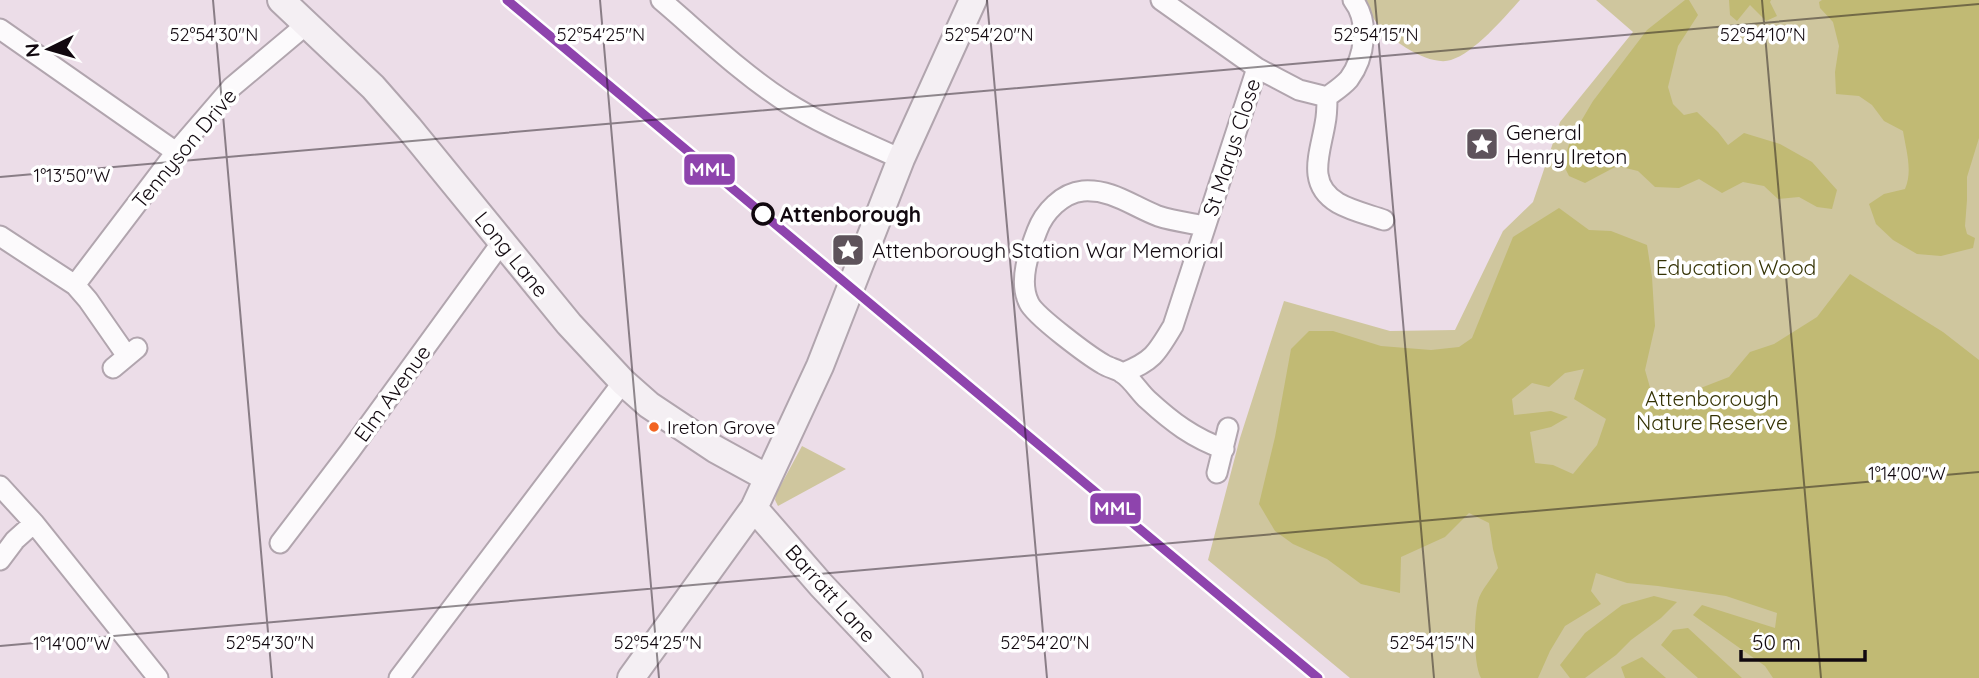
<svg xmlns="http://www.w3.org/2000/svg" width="1979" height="678" font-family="Quicksand,sans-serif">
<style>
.green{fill:#cfc69e}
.water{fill:#c1ba74;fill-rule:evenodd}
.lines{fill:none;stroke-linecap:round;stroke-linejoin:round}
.street-casing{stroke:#b1a5ae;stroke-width:23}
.secondary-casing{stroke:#b1a5ae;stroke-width:30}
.street{stroke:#fcfafc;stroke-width:19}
.secondary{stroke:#f4eff3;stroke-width:26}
.rail-1-casing{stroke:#fff;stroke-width:14}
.rail-1{stroke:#8e44ad;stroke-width:9}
.ticks{fill:none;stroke:#11080f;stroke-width:2;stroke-opacity:0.45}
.stop-dot{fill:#fff;stroke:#11080f;stroke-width:3.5}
.bus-dot{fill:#f26522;stroke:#fff;stroke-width:2.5}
.labels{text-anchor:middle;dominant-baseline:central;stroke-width:7;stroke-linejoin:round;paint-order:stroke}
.bus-label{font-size:19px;fill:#11080f;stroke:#fff;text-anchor:start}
.poi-label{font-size:21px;fill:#11080f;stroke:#fff;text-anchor:start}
.street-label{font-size:21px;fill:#11080f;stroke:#fff}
.stop-label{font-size:21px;font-weight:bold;fill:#11080f;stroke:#fff;text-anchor:start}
.park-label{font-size:21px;fill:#343204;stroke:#fff}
.ticks-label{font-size:18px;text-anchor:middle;fill:#11080f;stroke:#fff;stroke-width:7;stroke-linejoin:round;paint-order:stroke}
.line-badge{stroke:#fff;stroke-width:2.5}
.badge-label{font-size:19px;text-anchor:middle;font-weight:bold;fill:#fff}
</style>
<rect width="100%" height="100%" fill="#ecdde8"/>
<!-- green -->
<path class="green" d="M1363,0H1520C1504,18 1474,53 1451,60C1429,67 1390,40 1377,23C1371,16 1368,7 1363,0Z
M1596,0H1979V678H1350L1208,560L1240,438L1284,301L1390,331L1455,330L1503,231L1533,202L1560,122L1633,32Z
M802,446L846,469L778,506L775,500L776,494Z"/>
<!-- water -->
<path class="water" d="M1685,0H1689L1698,15L1678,46L1668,87L1673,104L1684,115L1697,112L1718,132L1728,145L1744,133L1780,144L1812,162L1837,190L1832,209L1817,207L1799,197L1778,199L1764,186L1743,182L1722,193L1699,179L1679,188L1655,187L1638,171L1617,166L1585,183L1569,176L1563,164L1571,138L1593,101L1647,30Z
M1729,0H1771L1770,2L1777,16L1766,21L1750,5L1737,21L1730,15Z
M1822,0H1979V138L1967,177V200L1965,226L1967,234L1975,238L1973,248L1941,256L1917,254L1893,240L1876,224L1869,204L1884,194L1905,189C1913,171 1906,150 1903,131L1884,121L1872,105L1859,96L1836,94L1835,72L1839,46L1833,22L1820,8L1819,2Z
M1559,208L1589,230L1611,231L1647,245L1652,277L1655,326L1645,370L1651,391L1680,396L1729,377L1750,352L1774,344L1817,317L1850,274L1943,332L1979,360V678H1773L1765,666L1693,615L1702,605L1775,628L1777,613L1726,596L1658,586L1627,583L1596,573L1591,591L1601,604L1565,626L1550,651L1538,678H1481C1473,664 1474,617 1478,601C1481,590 1492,578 1498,568L1493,549L1489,523L1469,513L1445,537L1401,557L1400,593L1361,584L1327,559L1293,544L1275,531L1259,504L1275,437L1291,349L1309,331H1333L1381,346L1431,350L1459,347L1472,338L1513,237ZM1584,369L1574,399L1606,419L1597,445L1573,474L1553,465L1535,463L1530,432L1551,427L1568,417L1551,411L1514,415L1512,399L1532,383L1549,387L1565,373Z
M1654,596L1677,602L1661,618L1631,640L1616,655L1585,678H1570L1560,665L1585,633L1622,605Z
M1688,628L1742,678H1698L1661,645L1673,630Z
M1642,657L1666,678H1625L1621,667Z"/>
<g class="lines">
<defs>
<path id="street" d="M661,0C701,34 741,73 786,102C822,125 862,141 901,159
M1161,0L1257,68L1299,90L1327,97
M0,29L176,152
M1327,97C1327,106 1327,115 1325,124C1320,154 1306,184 1338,203C1352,211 1370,215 1384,220
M1327,97C1335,91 1343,86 1349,79C1365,57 1370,22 1353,0
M1205,226C1190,223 1173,221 1158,216C1132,206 1112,189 1083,191C1062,193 1044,212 1037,231C1029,252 1018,281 1029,303C1035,316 1089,356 1103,364C1109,368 1117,369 1122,373C1132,379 1139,392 1148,400C1172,422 1193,438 1224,449
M0,236L75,285L88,300L127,356
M75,285L176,152L232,87L307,24
M113,368L137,348
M1123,373C1153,361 1157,353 1173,326L1257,68
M1217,473L1228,428
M0,486L34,523L158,678
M280,543L350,451L502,242
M0,560L15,540L34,523
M399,678L623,382"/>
<path id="secondary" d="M281,0L373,87L409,128L569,324L623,382L649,405L715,449L768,478
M754,508L821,585L909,678
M631,678L754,508L820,366L901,159L973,0"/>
</defs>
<!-- street casing -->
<use href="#street" class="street-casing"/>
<!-- secondary casing -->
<use href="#secondary" class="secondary-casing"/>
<!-- street -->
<use href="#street" class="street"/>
<!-- secondary -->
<use href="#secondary" class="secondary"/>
<defs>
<path id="rail-1" d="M507,0L1318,678"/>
</defs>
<!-- rail-1 casing -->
<use href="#rail-1" class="rail-1-casing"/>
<!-- rail-1 -->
<use href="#rail-1" class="rail-1"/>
</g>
<!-- ticks -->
<path class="ticks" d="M213,0L272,678M600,0L659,678M987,0L1047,678M1375,0L1434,678M1762,0L1821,678M0,177L1979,4M0,646L1979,472"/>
<!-- icons -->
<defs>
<symbol id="sight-square" viewBox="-11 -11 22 22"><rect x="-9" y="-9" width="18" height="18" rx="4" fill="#5e535b" stroke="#fff"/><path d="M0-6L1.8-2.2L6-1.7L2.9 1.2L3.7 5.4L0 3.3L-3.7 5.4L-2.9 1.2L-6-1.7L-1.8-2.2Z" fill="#fff"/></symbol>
</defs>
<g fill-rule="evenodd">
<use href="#sight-square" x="1463" y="125" width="38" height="38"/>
<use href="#sight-square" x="829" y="231" width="38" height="38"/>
</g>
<!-- markers -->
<circle class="stop-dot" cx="763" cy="214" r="10"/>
<circle class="bus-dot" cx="654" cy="427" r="6"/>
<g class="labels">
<!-- bus labels -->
<g class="bus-label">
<text x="667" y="427">Ireton Grove</text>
</g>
<!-- poi labels -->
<g class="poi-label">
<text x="1506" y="132">General<tspan x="1506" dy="24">Henry Ireton</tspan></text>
<text x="872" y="250">Attenborough Station War Memorial</text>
</g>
<!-- street labels -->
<g class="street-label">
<text transform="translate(1231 147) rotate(-72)">St Marys Close</text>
<text transform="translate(184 148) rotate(-50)">Tennyson Drive</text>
<text transform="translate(512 254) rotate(51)">Long Lane</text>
<text transform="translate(392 393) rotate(-54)">Elm Avenue</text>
<text transform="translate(831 593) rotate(48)">Barratt Lane</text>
</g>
<!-- stop labels -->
<g class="stop-label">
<text x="780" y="214">Attenborough</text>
</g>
<!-- park labels -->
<g class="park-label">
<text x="1736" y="267">Education Wood</text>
<text x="1712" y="398">Attenborough<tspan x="1712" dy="24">Nature Reserve</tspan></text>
</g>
</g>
<g class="ticks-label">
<text x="214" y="41">52°54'30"N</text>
<text x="601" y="41">52°54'25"N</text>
<text x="989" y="41">52°54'20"N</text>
<text x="1376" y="41">52°54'15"N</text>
<text x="1763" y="41">52°54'10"N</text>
<text x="72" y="182">1°13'50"W</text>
<text x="1907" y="480">1°14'00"W</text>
<text x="270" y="649">52°54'30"N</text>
<text x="658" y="649">52°54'25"N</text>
<text x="1045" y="649">52°54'20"N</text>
<text x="1432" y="649">52°54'15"N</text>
<text x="72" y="650">1°14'00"W</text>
</g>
<g class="line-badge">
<rect x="683" y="153" width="53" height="33" rx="7" fill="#8e44ad"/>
<rect x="1089" y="492" width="53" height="33" rx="7" fill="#8e44ad"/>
</g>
<g class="badge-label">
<text x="710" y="176">MML</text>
<text x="1115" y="515">MML</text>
</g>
<!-- north arrow -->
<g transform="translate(49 49) rotate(265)" stroke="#ffffff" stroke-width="5" paint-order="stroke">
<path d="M0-5L12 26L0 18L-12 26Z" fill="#11080f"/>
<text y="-10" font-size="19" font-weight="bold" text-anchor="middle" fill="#11080f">N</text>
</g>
<!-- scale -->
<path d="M1741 650v10h124v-10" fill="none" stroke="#11080f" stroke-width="3.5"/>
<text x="1752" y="650" font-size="21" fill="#11080f" stroke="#ffffff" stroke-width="5" paint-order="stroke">50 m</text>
</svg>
